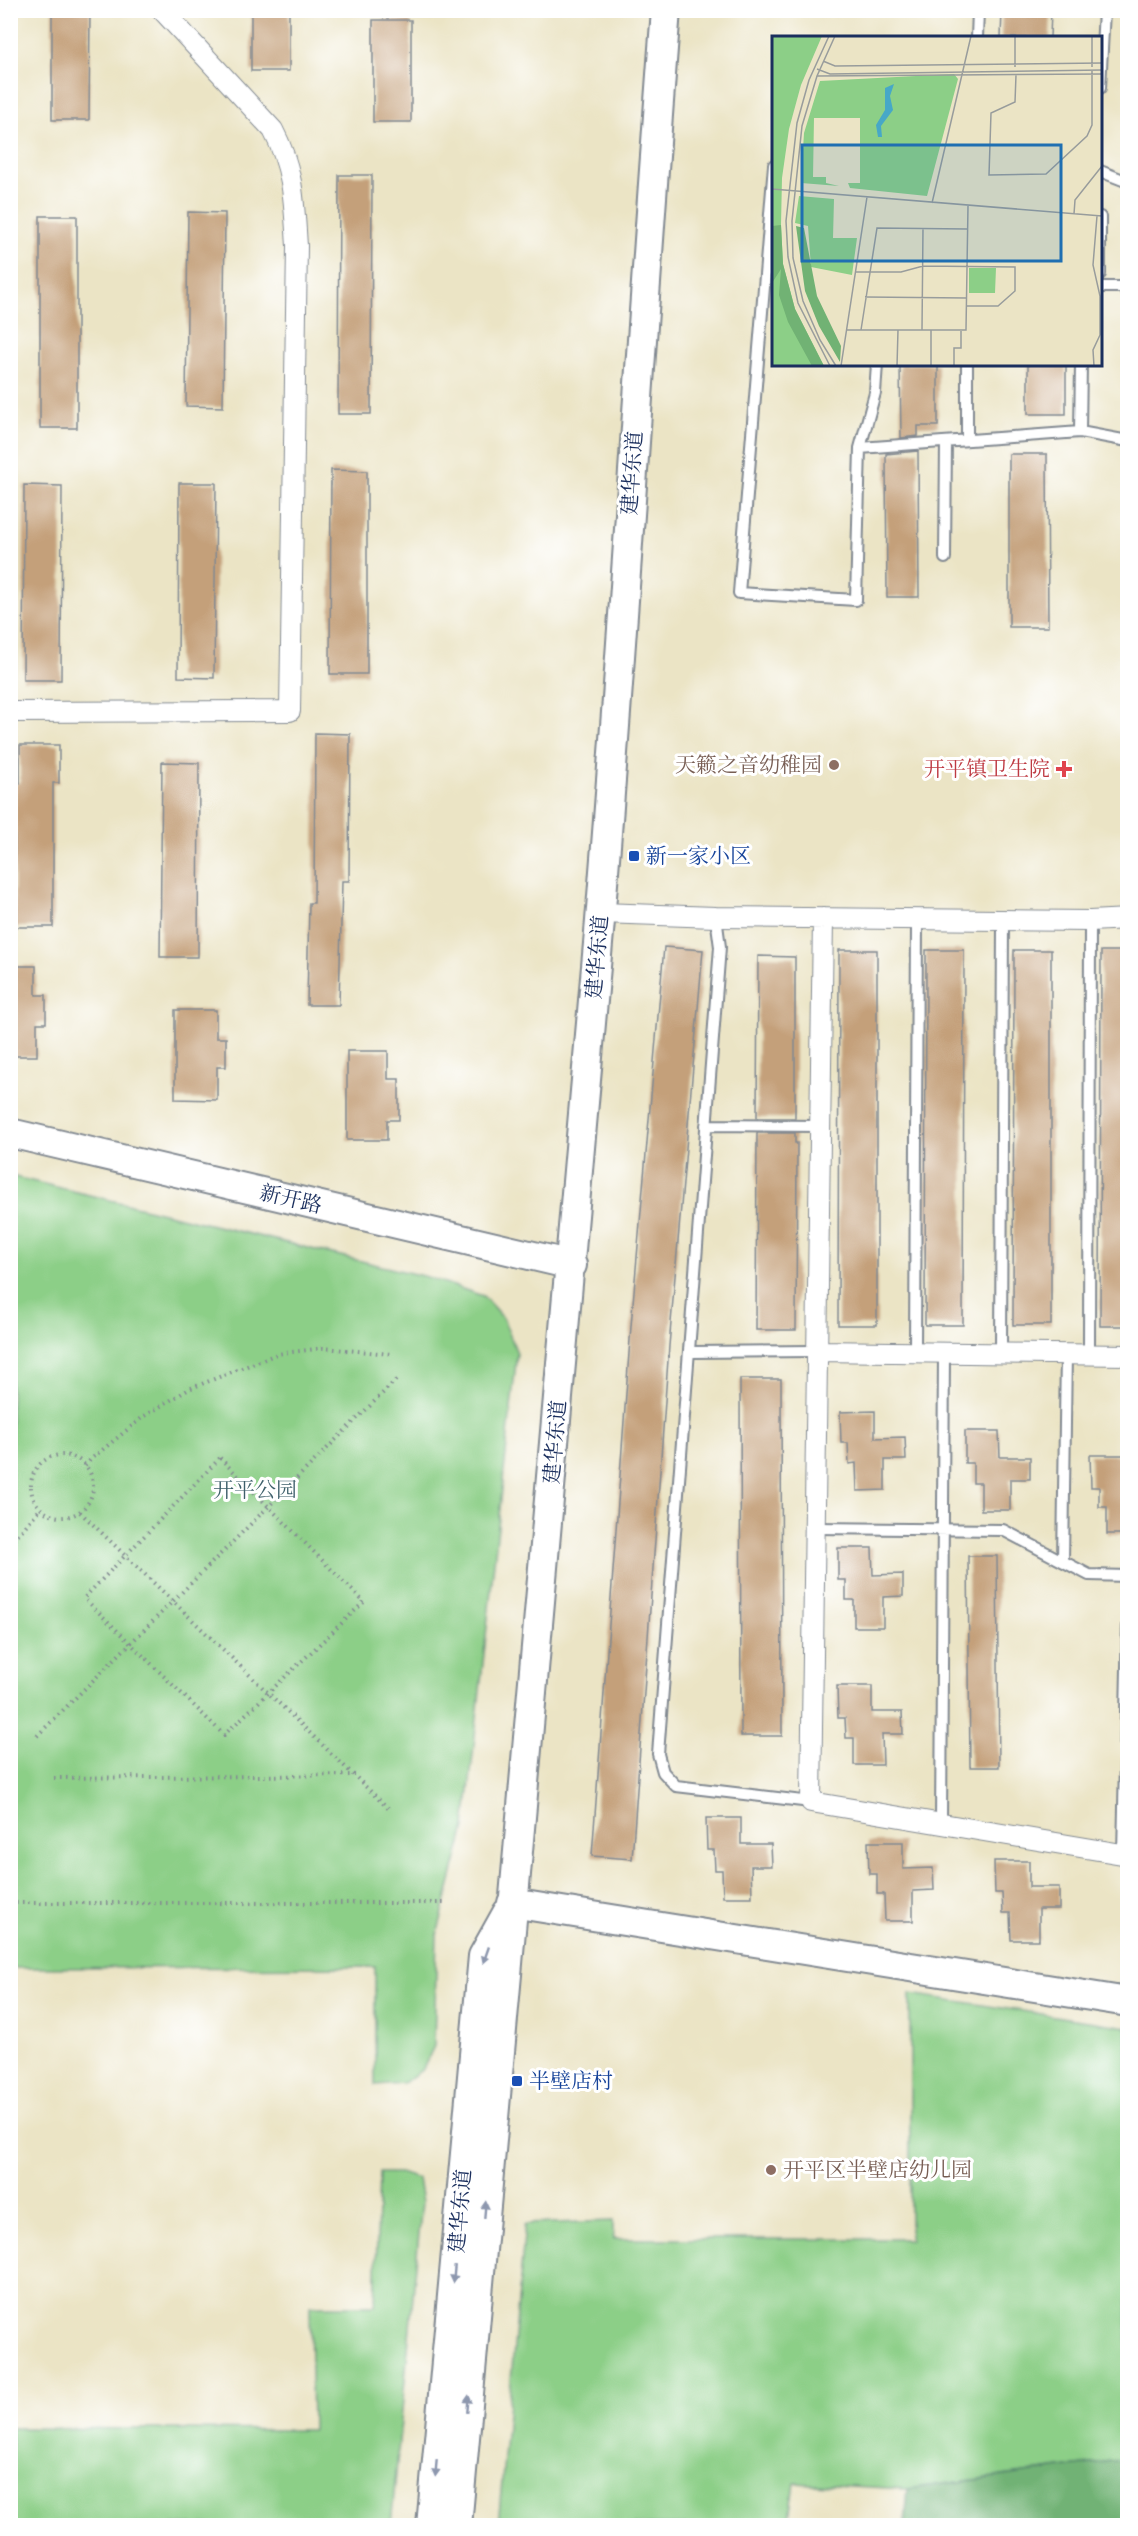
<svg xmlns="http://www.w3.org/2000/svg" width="1138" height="2536" font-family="Alegreya,'Noto Serif SC',serif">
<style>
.green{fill:#8ccf87;stroke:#547f72;stroke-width:1.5}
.forest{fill:#71b274;stroke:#467069;stroke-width:1.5}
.building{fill:#c4a07a}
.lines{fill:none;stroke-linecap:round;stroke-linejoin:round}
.lane-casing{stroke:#838a92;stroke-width:14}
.street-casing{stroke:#838a92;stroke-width:22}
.secondary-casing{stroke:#838a92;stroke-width:32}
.path{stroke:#838a92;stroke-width:4;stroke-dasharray:1.5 4.5;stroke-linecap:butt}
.lane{stroke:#fff;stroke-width:10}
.street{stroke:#fff;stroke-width:20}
.secondary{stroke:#fff;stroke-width:28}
.oneway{fill:#8d97ae}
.education-dot{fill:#8d6e63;stroke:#fff;stroke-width:2}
.health-dot{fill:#e0444e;stroke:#fff;stroke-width:2}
.transit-dot{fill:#1a4fb4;stroke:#fff;stroke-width:2}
.labels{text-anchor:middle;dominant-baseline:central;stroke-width:6;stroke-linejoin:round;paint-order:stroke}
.street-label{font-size:21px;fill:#1b2f5e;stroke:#fff}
.education-label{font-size:21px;fill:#785e54;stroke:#fff;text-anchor:end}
.health-label{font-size:21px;fill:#be3a42;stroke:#fff;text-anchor:end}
.transit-label{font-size:21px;fill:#164399;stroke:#fff;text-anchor:start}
.park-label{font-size:21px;fill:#3d5f6a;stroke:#fff}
.inset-road{fill:none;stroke:#989c9c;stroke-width:1.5}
.view{fill:#1f6fb2;fill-opacity:0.15;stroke:#1f6fb2;stroke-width:3}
.inset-edge{fill:none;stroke:#1b2f5e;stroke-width:3}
</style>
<rect width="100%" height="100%" fill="#fff"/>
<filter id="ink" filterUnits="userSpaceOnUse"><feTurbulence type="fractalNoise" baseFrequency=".0167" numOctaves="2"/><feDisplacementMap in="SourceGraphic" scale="12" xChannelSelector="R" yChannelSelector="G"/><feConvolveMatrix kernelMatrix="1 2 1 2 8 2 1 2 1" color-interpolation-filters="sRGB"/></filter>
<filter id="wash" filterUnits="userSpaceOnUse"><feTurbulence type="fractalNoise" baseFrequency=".008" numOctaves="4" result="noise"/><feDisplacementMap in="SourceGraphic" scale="24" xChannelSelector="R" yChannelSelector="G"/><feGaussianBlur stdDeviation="1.35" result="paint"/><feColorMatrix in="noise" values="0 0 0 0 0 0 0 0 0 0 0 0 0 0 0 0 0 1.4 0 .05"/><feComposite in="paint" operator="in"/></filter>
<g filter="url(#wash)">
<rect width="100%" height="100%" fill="#ebe4c5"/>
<!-- green -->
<path class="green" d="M11,1176L427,1277L483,1296L503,1318L517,1353L465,1827L437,1935L434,2046L423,2069L403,2083L375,2085V1967L11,1968Z
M910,1994L1127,2027V2459L908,2489L794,2483L788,2525H498L525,2224L613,2221V2239H910Z
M379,2173H400L418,2179L422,2202L391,2525H11V2428L312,2430L310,2306H375Z"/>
<!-- forest -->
<path class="forest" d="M1127,2459V2525H806L808,2521L905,2524L908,2489Z"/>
<g id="blocks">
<!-- building -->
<path class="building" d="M52,10H90L89,120H52Z
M251,10H289V71H251Z
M1002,10H1051L1050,38H1001Z
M373,20H411V122H373Z
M339,175H372L371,414H338Z
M188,212L225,213L223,407L186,406Z
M40,216H77V428H40Z
M900,364H938V426H918V436L901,438Z
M1028,364H1066V414H1028Z
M918,451L919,597H887L886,454Z
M1009,454H1047L1048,627H1009Z
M331,470L367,471V674H330Z
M179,483H216L214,678L178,677Z
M24,485L62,486L61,680H23Z
M315,733L350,734L349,881H342L339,1005H307L309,903H314Z
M20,745H59V783H53V927H14L15,783H20Z
M162,762L199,763L198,957H160Z
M664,947L703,950L669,1346L632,1859L592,1856L631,1326Z
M839,950H877V1325H838Z
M926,950H964L963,1325H925Z
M1014,950H1051V1325H1013Z
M1101,951H1128V1326H1100Z
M758,956L795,957V1118H757Z
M10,966H36V995H46V1023H37V1056H10Z
M175,1010H216V1038H226V1067H217V1100L175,1099Z
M347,1051H388V1079H399V1120H387V1140H347Z
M757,1133H795V1143H797L796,1330H756Z
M740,1379H781L782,1736H741Z
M875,1411V1438L905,1437L906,1460H885V1490L857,1491L856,1463L849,1464L848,1443H841L840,1412Z
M965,1431H999L1000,1457H1030V1479H1010V1510H981V1483H973V1463H965Z
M1090,1455H1125V1481H1128V1534H1107V1507H1099V1487H1091Z
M838,1548H872L873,1575L903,1574V1596L883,1597V1627H854V1600H846V1580H838Z
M968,1556H997L999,1767H970Z
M837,1686H872V1712H902L903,1734H882L883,1765H854V1738H846L845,1718H838Z
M706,1818H741V1844H771L772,1866H751L752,1897H723L722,1870H715L714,1850H707Z
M868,1842H903V1869L933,1868L934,1890L913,1891V1921H885L884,1894H877V1874H869Z
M994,1861H1029V1887H1059V1909H1039V1940H1011L1010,1913H1003L1002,1893H995Z"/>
</g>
</g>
<g filter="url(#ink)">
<use href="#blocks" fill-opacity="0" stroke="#838a92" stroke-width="1.5"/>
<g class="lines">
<defs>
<path id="lane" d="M977,38L978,10
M1100,88L1104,10
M774,165L739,593L856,600L860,448L875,393L877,364
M1100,171L1128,182
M1100,217V274
M1100,287H1128
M1080,432L1081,364
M967,440V364
M860,448L1080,432L1128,441
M945,558L946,442
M716,917L720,947L658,1754L663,1772L676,1786L811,1802
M706,1125L821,1126
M691,1352L817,1351
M915,1353L917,919
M1001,1353L1003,920
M1089,1354L1090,921
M814,1528L1003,1530L1089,1575L1128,1576
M1063,1561L1066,1354
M941,1825L944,1353
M1123,1854L1128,1622"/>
<path id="street" d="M10,712L290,711L297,246C294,202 294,170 273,130L162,10
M601,913L716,917L1090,921L1128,919
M823,918L811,1802L1128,1855
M817,1351L1128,1355"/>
<path id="secondary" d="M10,1133L572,1265
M512,1903L1128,2002
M431,2526L483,1956L507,1913
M457,2526C504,1991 557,1456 600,921C625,618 642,314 666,10"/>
</defs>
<!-- lane casing -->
<use href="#lane" class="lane-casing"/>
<!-- street casing -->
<use href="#street" class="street-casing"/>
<!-- secondary casing -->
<use href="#secondary" class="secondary-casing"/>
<!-- path -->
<path class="path" d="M31 1486a31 31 0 1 1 62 0a31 31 0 1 1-62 0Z
M220,1458L364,1602L224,1735L84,1598Z
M85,1466L91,1459L143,1417L189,1389L277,1354L323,1348L391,1354
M80,1512L390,1810
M10,1544L40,1509
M37,1736L398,1378
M54,1778L355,1775
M10,1903H447"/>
<!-- lane -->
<use href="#lane" class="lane"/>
<!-- street -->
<use href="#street" class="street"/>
<!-- secondary -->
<use href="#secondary" class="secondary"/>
</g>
<!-- one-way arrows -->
<defs><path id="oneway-solid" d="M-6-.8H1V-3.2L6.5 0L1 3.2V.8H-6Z" transform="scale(1.5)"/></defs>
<g class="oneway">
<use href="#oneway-solid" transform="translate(486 1955) rotate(109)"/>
<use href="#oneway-solid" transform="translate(485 2210) rotate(-85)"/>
<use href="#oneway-solid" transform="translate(454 2274) rotate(95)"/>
<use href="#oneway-solid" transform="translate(468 2404) rotate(-85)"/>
<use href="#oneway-solid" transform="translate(436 2468) rotate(95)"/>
</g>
</g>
<!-- markers -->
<g class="education-dot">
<circle cx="834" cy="765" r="6"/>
<circle cx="771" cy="2170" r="6"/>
</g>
<path class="health-dot" d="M1061 760h6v6h6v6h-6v6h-6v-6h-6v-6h6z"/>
<g class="transit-dot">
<rect x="628" y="850" width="12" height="12" rx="3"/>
<rect x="511" y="2075" width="12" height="12" rx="3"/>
</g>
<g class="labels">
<!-- street labels -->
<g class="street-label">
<text transform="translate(632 473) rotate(-86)">建华东道</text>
<text transform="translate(597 957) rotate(-85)">建华东道</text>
<text transform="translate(291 1199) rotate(13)">新开路</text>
<text transform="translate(555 1442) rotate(-85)">建华东道</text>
<text transform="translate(460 2211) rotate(-85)">建华东道</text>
</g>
<!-- education labels -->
<g class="education-label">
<text x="822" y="765">天籁之音幼稚园</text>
<text x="783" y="2170" text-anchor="start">开平区半壁店幼儿园</text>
</g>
<!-- health labels -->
<g class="health-label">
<text x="1050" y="769">开平镇卫生院</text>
</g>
<!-- transit labels -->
<g class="transit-label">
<text x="646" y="856">新一家小区</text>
<text x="529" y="2081">半壁店村</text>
</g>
<!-- park labels -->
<g class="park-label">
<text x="255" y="1490">开平公园</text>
</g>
</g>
<!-- overview -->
<g transform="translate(772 36)">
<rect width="330" height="330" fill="#ebe4c5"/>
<path d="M0,0H50L29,49L17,93L10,142L9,189L11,228L23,273L52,330H0ZM182,38L186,43L155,160L78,152L76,147H88V82H42L41,141H54V147L67,150L29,147L32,97L48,45ZM27,160L62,163L61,202H85L80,239L39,231L36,190L23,187ZM197,232H224L223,257H197Z" fill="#8ccf87"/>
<path d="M9,189L11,228L23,273L52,330H40L16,286L7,259L9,233L0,247V190ZM24,190L32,192L45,260L69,310L68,326L47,290L33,255Z" fill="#71b274"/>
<path d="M122,48L118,60L121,74L109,90L110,101H106L104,89L113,74V52Z" fill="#47a8c7"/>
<path class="inset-road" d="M57,0L37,44L25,87L14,185L16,221L26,267L58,330M63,0L45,40L30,90L20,185L21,222L31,265L48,304L64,330M320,0V31M51,25L63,30L330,27M243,31V0M45,33L58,38L330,34M244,39L243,66L219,77L217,139L274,138L315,100L320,89V34M45,40L330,38M0,153L330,180M160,167L199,0M302,178L303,164L330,130M325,180L321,229L328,260V299M83,236H129L151,230L243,231V255L226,270H195M93,261L195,262M74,294H194L196,170M89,294L105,192L195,193M150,294L151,192M159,294V330M69,330L95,161M125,330L126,294M182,330V312H189V295M322,330L321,314L328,299"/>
<path class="view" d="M30,109H289V225H30Z"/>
<rect width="330" height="330" class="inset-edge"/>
</g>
<!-- margin -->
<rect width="1138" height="2536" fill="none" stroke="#fff" stroke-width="36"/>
</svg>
